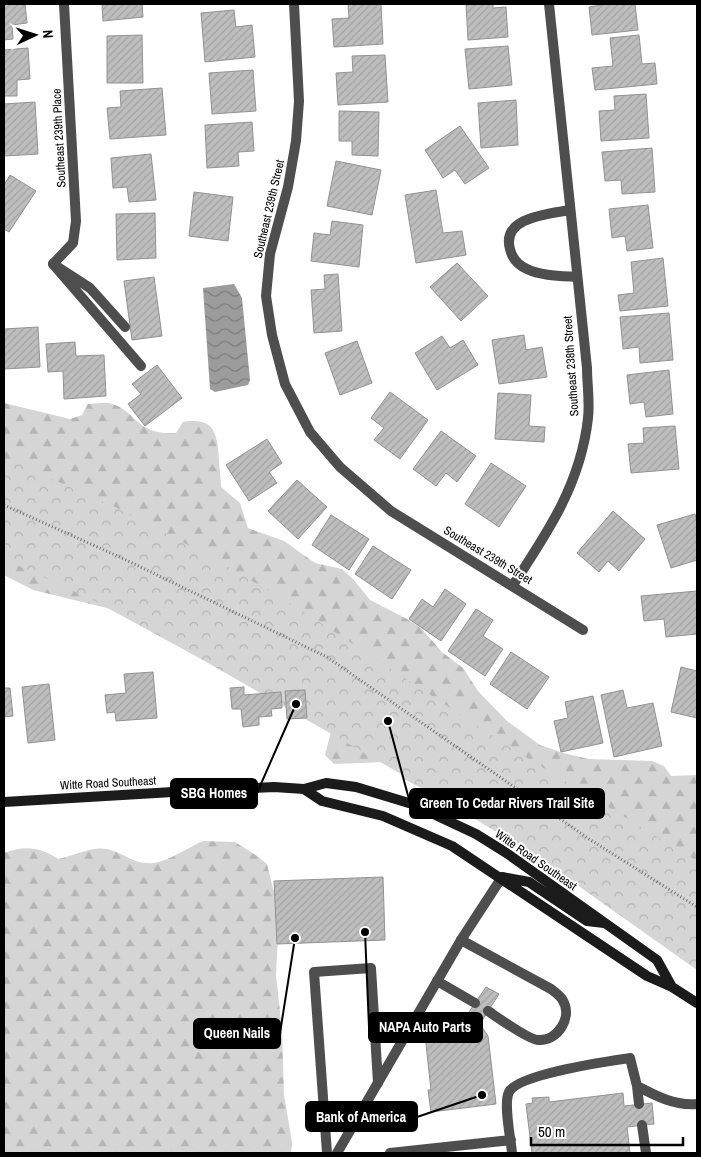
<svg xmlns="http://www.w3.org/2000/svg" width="701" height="1157" font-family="'Archivo Narrow',sans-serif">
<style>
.forest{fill:url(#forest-firs)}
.park{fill:url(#park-crowns)}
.water{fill:url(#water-waves)}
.building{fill:url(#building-hatch);stroke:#929292}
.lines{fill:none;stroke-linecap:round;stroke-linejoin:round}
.path{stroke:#707070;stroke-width:3;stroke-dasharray:1 2.5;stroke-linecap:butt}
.lane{stroke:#4e4e4e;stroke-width:10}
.street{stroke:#4e4e4e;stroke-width:10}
.secondary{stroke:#1b1b1b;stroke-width:10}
.labels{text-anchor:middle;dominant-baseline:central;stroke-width:4;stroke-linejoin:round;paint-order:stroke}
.street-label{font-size:12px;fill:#000;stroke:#fff}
.leader{fill:none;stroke:#000;stroke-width:2}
.callout-dot{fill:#000;stroke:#fff;stroke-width:2}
.callout{fill:#000;stroke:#000;stroke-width:2}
.callout-label{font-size:14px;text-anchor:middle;font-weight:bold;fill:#fff}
</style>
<defs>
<pattern id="forest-firs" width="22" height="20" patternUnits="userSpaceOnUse" patternTransform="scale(1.25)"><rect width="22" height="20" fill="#d5d5d5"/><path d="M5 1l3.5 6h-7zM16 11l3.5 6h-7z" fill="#b5b5b5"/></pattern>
<pattern id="park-crowns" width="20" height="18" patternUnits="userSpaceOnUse" patternTransform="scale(1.25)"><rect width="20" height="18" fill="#d5d5d5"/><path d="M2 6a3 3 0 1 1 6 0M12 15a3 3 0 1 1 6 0" fill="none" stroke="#b5b5b5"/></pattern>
<pattern id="water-waves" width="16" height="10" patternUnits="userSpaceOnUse" patternTransform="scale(1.25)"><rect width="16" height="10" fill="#9c9c9c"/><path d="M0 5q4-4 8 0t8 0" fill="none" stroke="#7d7d7d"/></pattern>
<pattern id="building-hatch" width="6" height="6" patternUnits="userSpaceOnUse" patternTransform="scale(1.25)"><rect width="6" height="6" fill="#bebebe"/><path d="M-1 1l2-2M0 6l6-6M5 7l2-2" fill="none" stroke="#a2a2a2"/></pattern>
</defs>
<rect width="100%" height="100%" fill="#fff"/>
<!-- forest -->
<path class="forest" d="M4,403L70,419L82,415L88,404C94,404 102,402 108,403C135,407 134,436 176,433L183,422C215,417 217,433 219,459C219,469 221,478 221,487L240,503L248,528L284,541L315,563L342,569L354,580L370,600L409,620L421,628L442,652L463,668L478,691L507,721L540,745L563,753L589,759L652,761L664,766L671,776L697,775V960L527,844L404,779L396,766L385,762L334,764L325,755L334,720L148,618L33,590L4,575Z
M203,841L235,842L257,856L267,864L273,889L280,900L276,975L282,1030L284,1095L292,1142L291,1153H4V853C24,845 41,847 58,859C74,856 91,846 107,849C125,853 133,865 154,863C171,860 187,848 203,841Z"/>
<!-- park -->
<path class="park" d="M4,458L115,507L211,557L295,606L511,748L697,861V970L539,858L408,778L201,659L93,600L4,559Z"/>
<!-- water -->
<path class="water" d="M234,284L242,298L250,380L248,385L215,392L210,389L203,288Z"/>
<!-- building -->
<path class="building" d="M4,4H25L27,23L12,25L13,39L4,40Z
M102,4H142L143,17L103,21Z
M348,4H381L383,44L334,47L332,19L349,18Z
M466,4H493V8L506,7L508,37L468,40Z
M607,4H635L638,30L592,35L589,7Z
M234,10L236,27L252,25L255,57L205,62L201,13Z
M142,35L143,83H107V36Z
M639,35L642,64L655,63L657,84L595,90L592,68L613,66L610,38Z
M508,46L512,85L469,89L465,49Z
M28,48L30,79L17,80V96H4V50Z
M385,55L388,102L338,105L336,73L353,72L352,56Z
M253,70L256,111L212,114L209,73Z
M162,88L166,135L110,139L107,108L121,107L120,91Z
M646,94L649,138L601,141L599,111L615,110L614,96Z
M516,100L518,145L481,148L478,103Z
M35,102L38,154L4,156V104Z
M339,111L379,112L378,156L352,155V141H339Z
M252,122L254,151L238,152L239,166L207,168L205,125Z
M460,126L489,168L465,184L455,170L443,178L425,150Z
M652,148L655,192L622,194L621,180L605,181L602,152Z
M151,154L156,200L129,202L127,187L113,188L111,158Z
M336,161L381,170L372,215L327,206Z
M10,175L36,191L9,232L4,229V185Z
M436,190L443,233L462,231L466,255L416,263L405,195Z
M194,192L233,197L228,241L189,236Z
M648,205L653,248L627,251L625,236L612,238L609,209Z
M155,213L156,258L117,260L116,214Z
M332,221L363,225L359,267L311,261L314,233L330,235Z
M663,258L668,306L620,311L618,295L634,293L631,262Z
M457,263L488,296L461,321L430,287Z
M338,274L342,331L314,333L311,290L325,289L324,275Z
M154,277L162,336L132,340L124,281Z
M669,313L673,360L640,363L639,347L623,349L620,317Z
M38,327L40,367L4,369V329Z
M524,335L526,350L542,347L547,377L499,384L492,340Z
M442,336L450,348L463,340L478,365L437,390L415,353Z
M357,341L372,383L340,395L325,353Z
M75,342L76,356L104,355L106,396L64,399L63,371L48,372L46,344Z
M157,365L182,398L145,426L128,404L141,394L132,384Z
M669,370L673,414L646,417L644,402L630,404L627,375Z
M390,392L428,420L400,459L374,440L384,428L371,418Z
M498,393L531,395L529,426L545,427L544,442L495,439Z
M675,426L679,469L631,473L628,444L644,443L643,428Z
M441,431L476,456L457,482L446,473L436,486L413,469Z
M267,439L282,463L269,472L277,483L249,501L226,465Z
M491,463L526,486L499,527L465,504Z
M297,480L327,507L298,539L268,511Z
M613,511L645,539L619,571L608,561L599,572L577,553Z
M695,514L697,522V560L671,568L657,525Z
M331,515L369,539L349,570L312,545Z
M373,546L411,570L392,599L355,574Z
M445,589L466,604L441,641L409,619L422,599L433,607Z
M697,591V634L666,637L664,619L644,621L641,596Z
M476,609L493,620L483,636L503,649L485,676L448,651Z
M511,652L549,677L527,709L490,684Z
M681,667L697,671V718L671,712Z
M153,672L157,718L116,721L115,712L107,713L105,695L126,693L124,674Z
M49,684L55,740L28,743L22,687Z
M244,687V695L281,692L282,708L271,709L272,716L259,717V725L243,727L241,709H232L230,688Z
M4,688H10L13,716L4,717Z
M305,690L307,718L287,719L285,691Z
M623,690L627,708L653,703L662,746L614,757L601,695Z
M593,696L603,743L561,752L554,721L568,718L565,702Z
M383,877L385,940L277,944L274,881Z
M486,987L499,994L480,1024L488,1036L496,1104L431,1112L428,1090H431L426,1044L430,1029L437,1021L447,1015H467Z
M623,1093L624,1106L652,1103L654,1124L627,1127L630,1153H532L526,1104L533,1103L532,1098L549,1097V1102Z"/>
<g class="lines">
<!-- path -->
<path class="path" d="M4,505L124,559L327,657L589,839L697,907"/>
<!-- lane -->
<path class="lane" d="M125,327L90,288L53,264L141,366
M461,940L551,989C555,992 560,996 562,999C574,1017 557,1042 538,1040C529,1040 497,1017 488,1011
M437,981L475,1003
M637,1086L639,1104
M642,1125L646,1153
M327,1153L314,972L371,968L378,1083
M390,1153L511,1140
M512,1153C511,1139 503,1104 509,1092C517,1074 609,1061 630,1058L637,1086C656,1096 675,1106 697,1104"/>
<!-- street -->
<path class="street" d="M294,4L299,101L296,141L288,187L270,254L266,296L272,335L285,384L310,432L340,467L391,511L583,630
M570,210C549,214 501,217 510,249C512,258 518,265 527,269C541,276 562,276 577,277
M53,264L73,243L76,221L64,4
M513,585C548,532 581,483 588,418C590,402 587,384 587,368L549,4
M337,1153L461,940L502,877"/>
<!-- secondary -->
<path class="secondary" d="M304,789L322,801L383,816L452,846L647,976L672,987L697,1003
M4,802L173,792L274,787L304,789L326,783L356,787L412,804L476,834L508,854L657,960L672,987
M502,877L529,882L587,921L604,923"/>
</g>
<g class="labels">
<!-- street labels -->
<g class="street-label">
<text transform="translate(59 138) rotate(-93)">Southeast 239th Place</text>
<text transform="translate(269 209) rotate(-77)">Southeast 239th Street</text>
<text transform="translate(571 366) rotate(-94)">Southeast 238th Street</text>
<text transform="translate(488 555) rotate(31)">Southeast 239th Street</text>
<text transform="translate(108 783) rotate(-3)">Witte Road Southeast</text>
<text transform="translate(536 860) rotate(35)">Witte Road Southeast</text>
</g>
</g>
<!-- callouts -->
<path class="leader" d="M296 704L257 793M388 721L410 803M365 932L369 1027M295 938L280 1033M482 1095L417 1117"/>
<g class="callout-dot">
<circle cx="296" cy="704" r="5"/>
<circle cx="388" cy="721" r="5"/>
<circle cx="365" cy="932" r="5"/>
<circle cx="295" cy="938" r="5"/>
<circle cx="482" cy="1095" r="5"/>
</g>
<g class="callout">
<rect x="171" y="779" width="86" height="29" rx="5"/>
<rect x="410" y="789" width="194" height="29" rx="5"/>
<rect x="369" y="1013" width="113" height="29" rx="5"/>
<rect x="194" y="1019" width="86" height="29" rx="5"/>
<rect x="306" y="1102" width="111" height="29" rx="5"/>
</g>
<g class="callout-label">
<text x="214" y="798">SBG Homes</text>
<text x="507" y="808">Green To Cedar Rivers Trail Site</text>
<text x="425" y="1032">NAPA Auto Parts</text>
<text x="237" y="1038">Queen Nails</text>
<text x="361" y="1122">Bank of America</text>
</g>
<!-- border -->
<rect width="701" height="1157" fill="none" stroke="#000000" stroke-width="10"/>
<!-- north arrow -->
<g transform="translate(35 35) rotate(86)" stroke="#ffffff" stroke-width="4" paint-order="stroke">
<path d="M0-4L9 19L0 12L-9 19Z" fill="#000000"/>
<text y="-8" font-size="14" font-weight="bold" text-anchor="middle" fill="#000000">N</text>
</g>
<!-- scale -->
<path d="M531 1137v8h152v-8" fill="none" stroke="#000000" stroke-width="2.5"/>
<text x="538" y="1137" font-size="15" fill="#000000" stroke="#ffffff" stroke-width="4" paint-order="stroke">50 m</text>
</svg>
